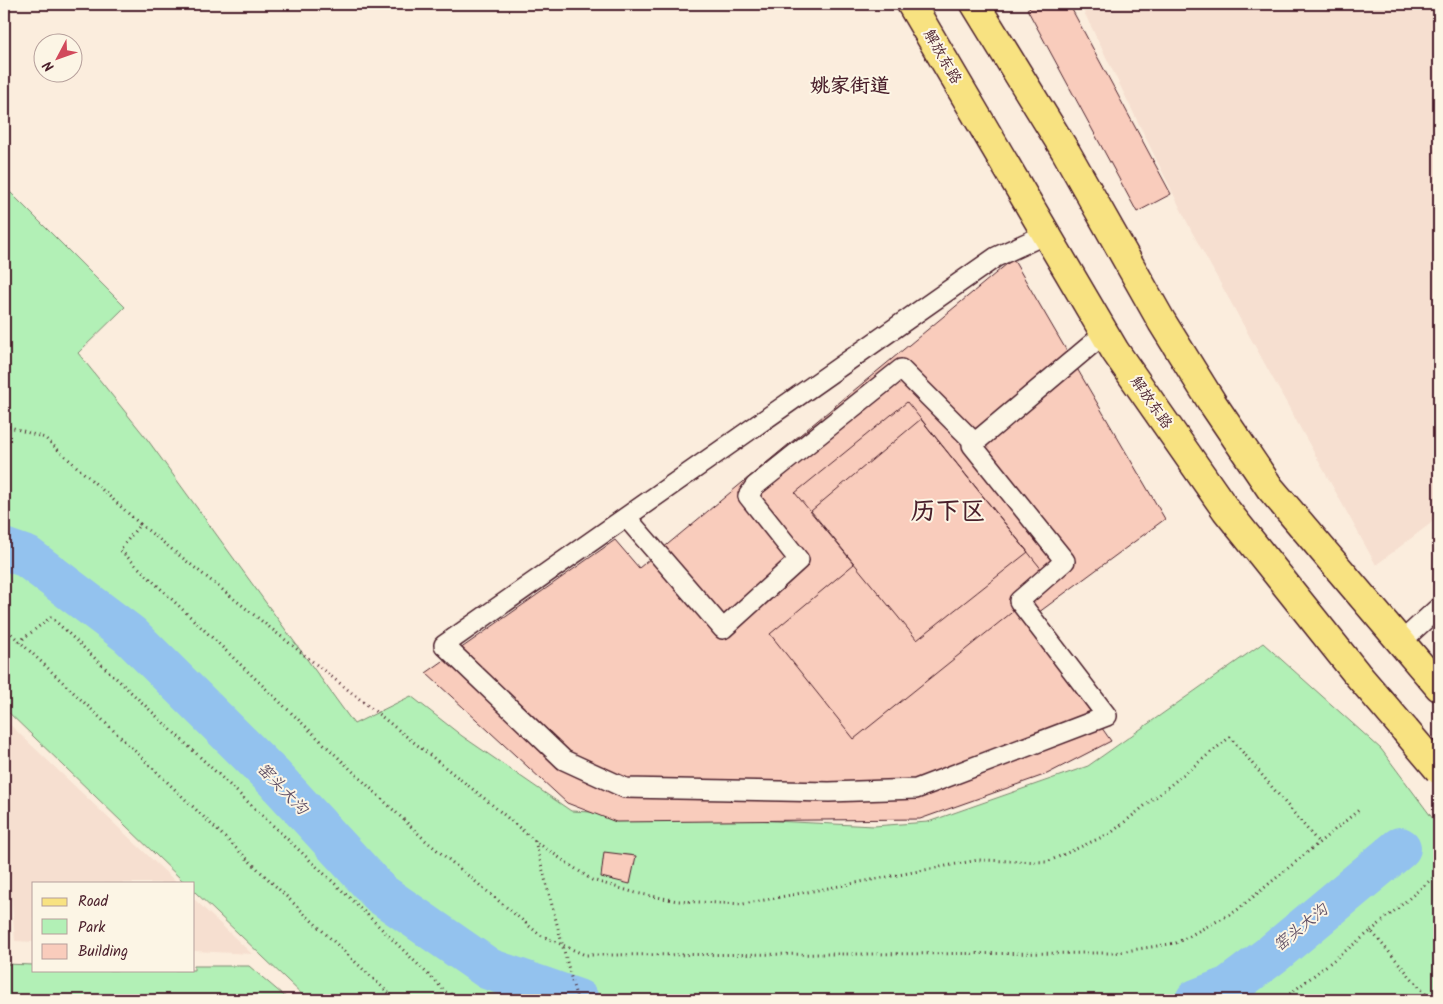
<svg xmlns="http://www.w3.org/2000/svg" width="1443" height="1004" font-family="Kalam,'LXGW WenKai TC',sans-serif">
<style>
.built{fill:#f6dfd0}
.green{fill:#b2f0b6;stroke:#7e8870}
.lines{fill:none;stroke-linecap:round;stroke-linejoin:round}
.river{stroke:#93c2ee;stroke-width:42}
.building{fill:#f9ccbc;stroke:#4a1f2b}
.street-casing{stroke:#4a1f2b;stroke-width:22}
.primary-casing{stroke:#4a1f2b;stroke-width:31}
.path{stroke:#4a1f2b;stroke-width:3;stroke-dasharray:1 4;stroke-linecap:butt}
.street{stroke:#fcf5e5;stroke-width:19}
.primary{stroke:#f8e281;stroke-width:28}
.primary-bridge-casing{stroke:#4a1f2b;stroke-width:31;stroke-linecap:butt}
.path-bridge{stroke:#4a1f2b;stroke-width:3;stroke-dasharray:1 4;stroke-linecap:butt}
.primary-bridge{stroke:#f8e281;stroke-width:28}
.labels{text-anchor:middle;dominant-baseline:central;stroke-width:4;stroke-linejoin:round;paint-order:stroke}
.street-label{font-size:15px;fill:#4a1f2b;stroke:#fcf5e5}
.water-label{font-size:16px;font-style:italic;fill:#605066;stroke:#fcf5e5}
.district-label{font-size:20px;font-weight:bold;fill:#4a1f2b;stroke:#fcf5e5}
.town-label{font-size:25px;font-weight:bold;fill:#4a1f2b;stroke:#fcf5e5}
</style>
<rect width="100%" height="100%" fill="#fbeddd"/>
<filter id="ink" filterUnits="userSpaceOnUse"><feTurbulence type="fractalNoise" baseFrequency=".02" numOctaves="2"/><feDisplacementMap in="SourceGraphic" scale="10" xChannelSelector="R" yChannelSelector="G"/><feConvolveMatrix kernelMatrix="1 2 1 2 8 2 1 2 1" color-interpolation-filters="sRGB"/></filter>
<g filter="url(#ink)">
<!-- built -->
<path class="built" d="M1080,4H1439V517L1376,565L1192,232Z
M4,719L177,883H34V942L15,941L4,802Z
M194,899L252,954L194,951Z"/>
<!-- green -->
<path class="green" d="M4,186L125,307L78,353L147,439L354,724L411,696L462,736L571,811L874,826L928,822L1088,766L1263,643L1381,749L1439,827V1000H308L194,891V883H185L4,708Z
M4,964L34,965V970H194V966H249L289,1000H4Z"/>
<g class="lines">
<!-- river -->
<path class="river" d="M4,549L27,557L130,635L274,778L381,894L489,969L578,1000
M1196,1000L1229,987L1274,953L1400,848"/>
</g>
<!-- building -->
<path class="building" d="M1036,4H1069L1171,194L1137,212L1027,9Z
M1013,259L1165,519L1027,621L1111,741L1047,774L920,819L616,822L567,803L426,673L615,540L639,568Z
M907,402L1051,581L854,739L770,634L854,564L795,493Z
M921,419L1028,552L917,640L811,511Z
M604,852L636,856L630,884L601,877Z"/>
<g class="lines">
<defs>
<path id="street" d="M1046,234L996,257L444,645L564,760L625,788L829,792L916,789L1107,716L1019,601L1065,561L972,445L1105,333
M626,517L723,629L799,560L748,496L755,486L901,369L975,443
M1400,643L1439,607"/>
<path id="primary" d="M911,4L1115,351L1226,510L1357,674L1405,730
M975,4L1066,152L1162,322L1213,404L1270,488L1439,687"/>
</defs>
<!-- street casing -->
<use href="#street" class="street-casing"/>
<!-- primary casing -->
<use href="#primary" class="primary-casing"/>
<!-- path -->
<path class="path" d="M4,425L45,438L140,524L120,550L425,840L540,935L585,955L1113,953L1176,943L1236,911L1360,809
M140,524L490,803L535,841L592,880L636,893L678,901L743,904L978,860L1047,862L1111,833L1230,737L1319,843
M4,627C136,750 264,877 396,1000
M19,642L51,617L349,897L446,992L464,1000
M1371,931L1434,877
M1282,1000L1371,931L1428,997
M1424,1000L1439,991"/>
<!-- street -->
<use href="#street" class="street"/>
<!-- primary -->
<use href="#primary" class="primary"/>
<defs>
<path id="primary-bridge" d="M1405,730L1439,770"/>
</defs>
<!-- primary-bridge casing -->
<use href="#primary-bridge" class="primary-bridge-casing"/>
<!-- path-bridge -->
<path class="path-bridge" d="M535,841L577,1000"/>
<!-- primary-bridge -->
<use href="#primary-bridge" class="primary-bridge"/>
</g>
</g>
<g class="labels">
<!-- street labels -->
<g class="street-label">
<text transform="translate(942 57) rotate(60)">解放东路</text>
<text transform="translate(1151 403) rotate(55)">解放东路</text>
</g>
<!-- water labels -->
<g class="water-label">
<text transform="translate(282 789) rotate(46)">窑头大沟</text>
<text transform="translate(1301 928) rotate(-39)">窑头大沟</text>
</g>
<!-- district labels -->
<g class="district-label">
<text x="850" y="87">姚家街道</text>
</g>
<!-- town labels -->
<g class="town-label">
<text x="948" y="512">历下区</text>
</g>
</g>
<!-- margin -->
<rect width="1443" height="1004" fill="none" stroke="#fcf5e5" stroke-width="20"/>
<rect x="10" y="10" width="1423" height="984" fill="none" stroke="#4a1f2b" stroke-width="2" filter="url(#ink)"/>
<!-- legend -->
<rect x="32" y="882" width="162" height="90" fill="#fcf5e5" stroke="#b59f9b"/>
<rect x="42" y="898" width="25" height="8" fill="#f8e281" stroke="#b59f9b"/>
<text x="78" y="906" font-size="15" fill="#4a1f2b">Road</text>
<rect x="42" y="919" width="25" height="15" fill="#b2f0b6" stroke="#b59f9b"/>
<text x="78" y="932" font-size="15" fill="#4a1f2b">Park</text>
<rect x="42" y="944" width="25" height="15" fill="#f9ccbc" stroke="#b59f9b"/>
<text x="78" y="956" font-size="15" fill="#4a1f2b">Building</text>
<!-- north arrow -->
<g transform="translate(58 58) rotate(229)"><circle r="24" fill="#fcf5e5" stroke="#b59f9b"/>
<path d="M0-4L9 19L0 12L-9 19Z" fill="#d1495b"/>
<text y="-8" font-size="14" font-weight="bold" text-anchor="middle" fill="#4a1f2b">N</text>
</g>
</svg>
